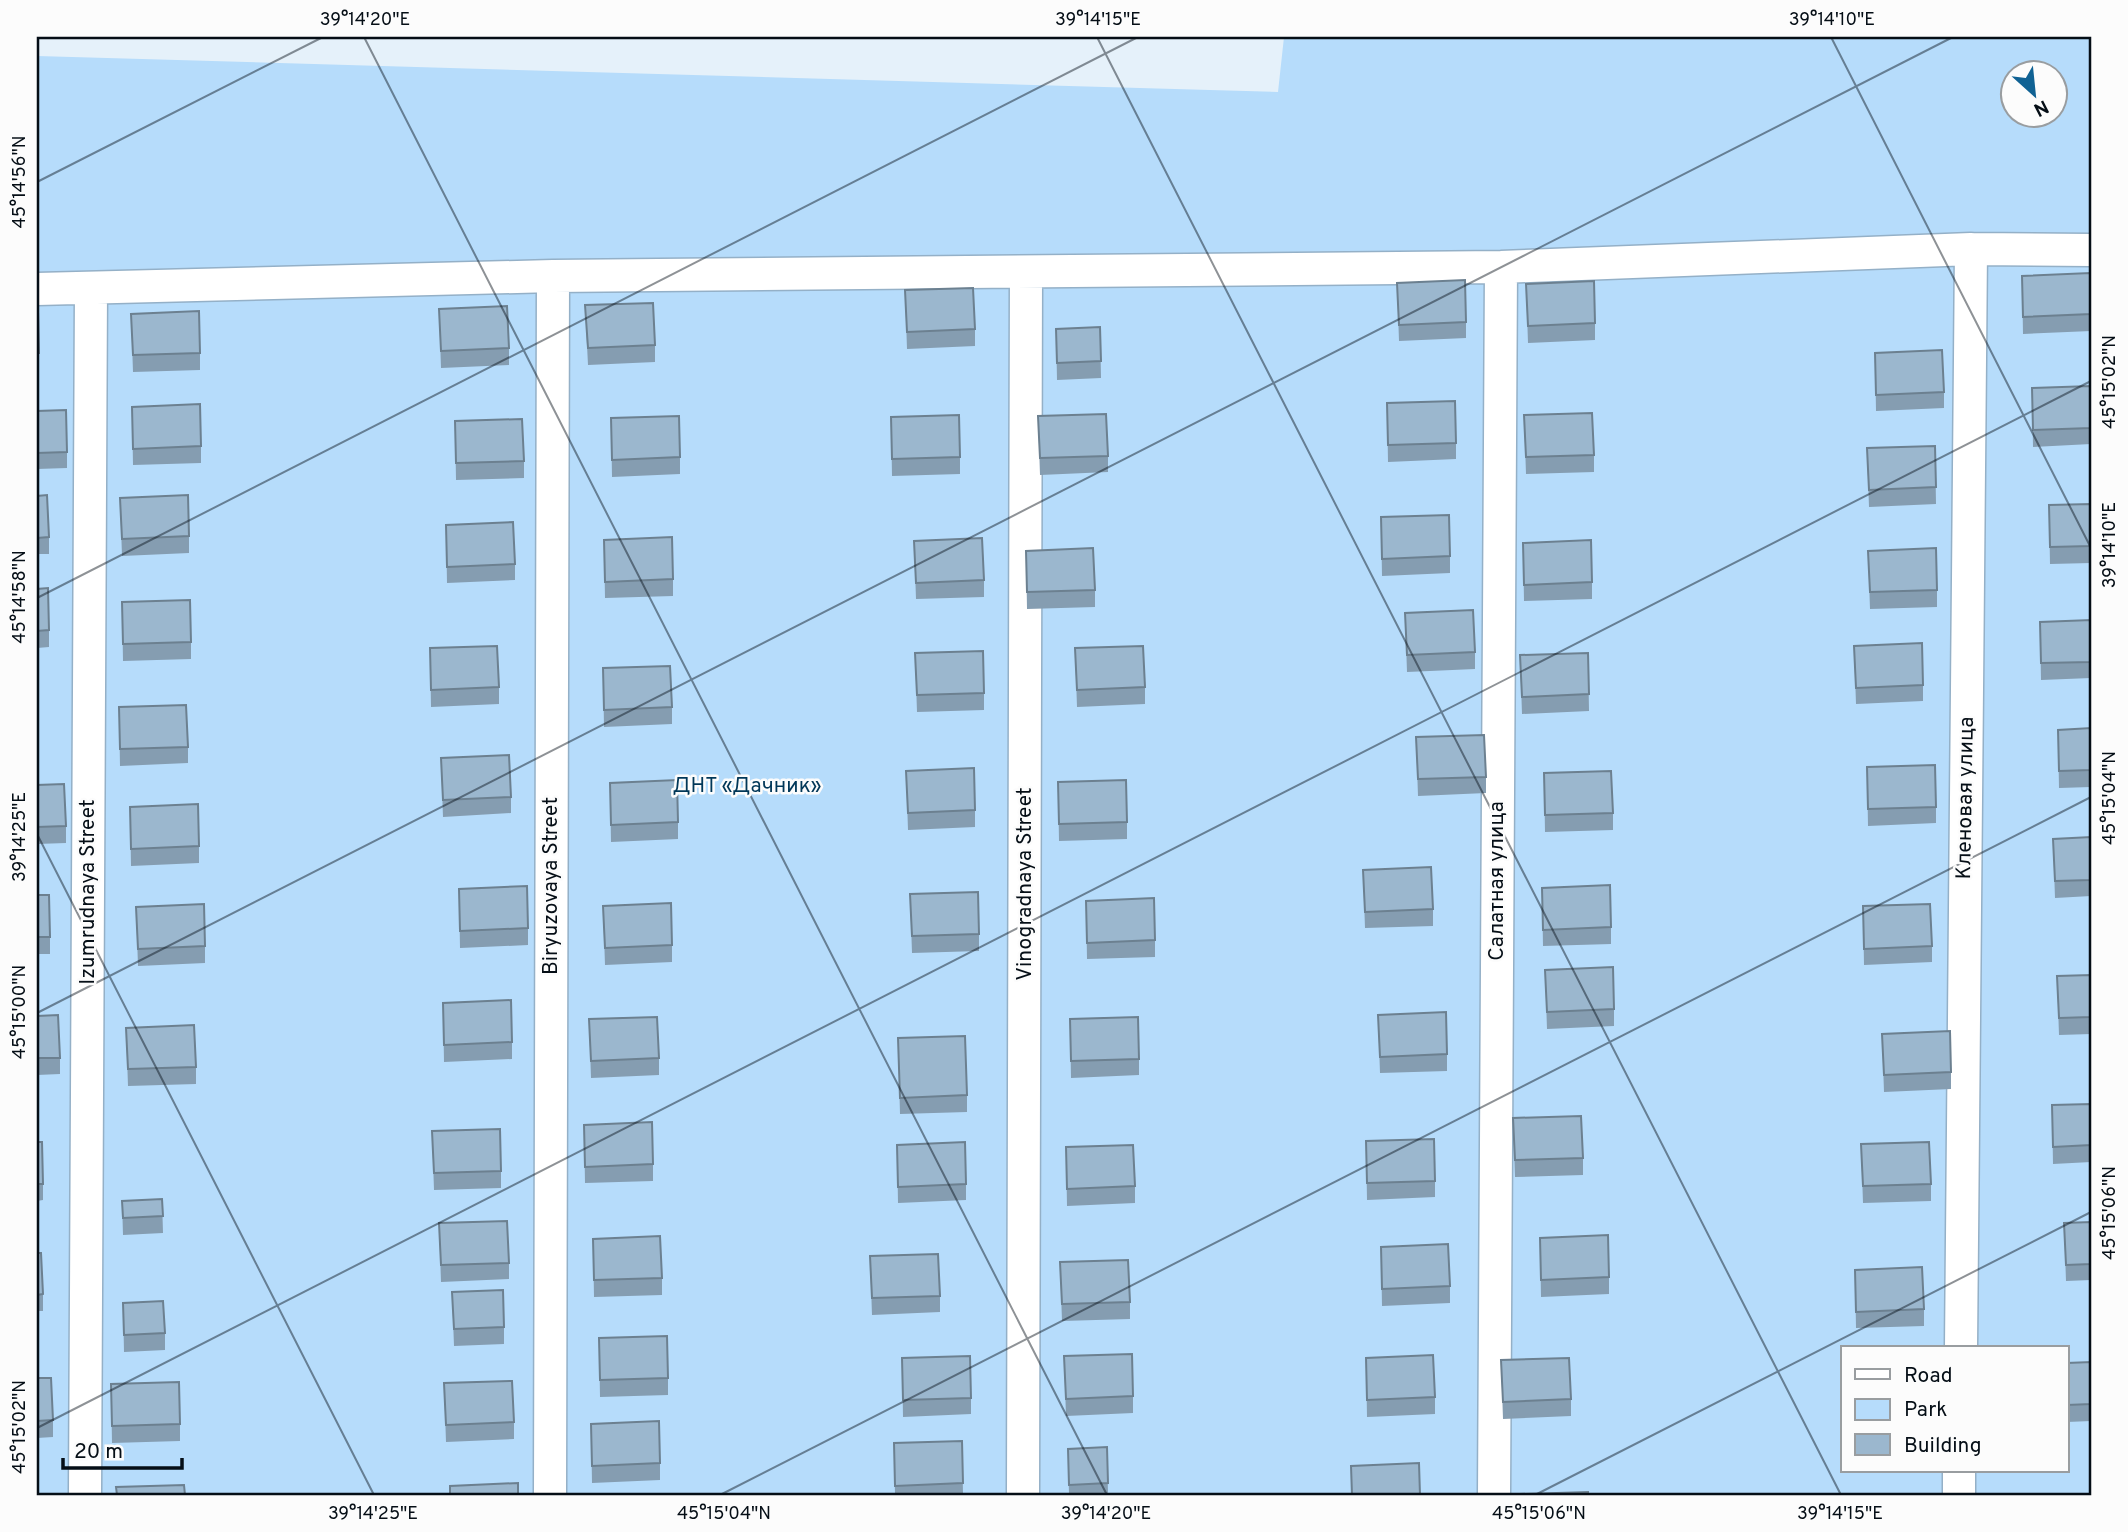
<svg xmlns="http://www.w3.org/2000/svg" width="2128" height="1532" font-family="Overpass,sans-serif">
<style>
.green{fill:#b6dcfb;fill-rule:evenodd}
.lines{fill:none;stroke-linecap:round;stroke-linejoin:round}
.minor-casing{stroke:#94b0c7;stroke-width:35}
.minor{stroke:#fff;stroke-width:32}
.wall{fill:#859db1}
.building{fill:#9bb7ce;stroke:#6c8090;stroke-width:2}
.ticks{fill:none;stroke:#050e16;stroke-width:2;stroke-opacity:0.45}
.labels{text-anchor:middle;dominant-baseline:central;stroke-width:5;stroke-linejoin:round;paint-order:stroke}
.park-label{font-size:21px;fill:#003758;stroke:#fcfcfc}
.street-label{font-size:21px;fill:#050e16;stroke:#fcfcfc}
.neatline{fill:none;stroke:#050e16;stroke-width:2.5}
.ticks-label{font-size:18px;text-anchor:middle;fill:#050e16}
</style>
<rect width="100%" height="100%" fill="#e5f1fa"/>
<!-- green -->
<path class="green" d="M1284,37H2091V1495H37V56L1278,92ZM2012,74H2054V116H2012ZM1843,1348H2067V1471H1843Z"/>
<g class="lines">
<defs>
<path id="minor" d="M37,289L553,276L1501,267L1971,249L2091,250
M1961,1348L1971,249
M85,1495L91,289
M550,1495L553,276
M1023,1495L1026,272
M1494,1495L1501,267
M1959,1495V1471"/>
</defs>
<!-- minor casing -->
<use href="#minor" class="minor-casing"/>
<!-- minor -->
<use href="#minor" class="minor"/>
</g>
<!-- wall -->
<path class="wall" d="M2022,276L2091,314V331L2023,334Z
M1397,283L1466,322V338L1399,341Z
M1526,284L1595,323V340L1528,343Z
M905,290L975,329V346L907,349Z
M585,305L655,345V362L588,365Z
M439,309L509,348V365L441,368Z
M37,311L39,353V370H37Z
M131,314L200,353V370L133,372Z
M1100,327L1101,378L1057,380L1056,329Z
M1875,353L1944,392V408L1876,411Z
M2091,386V444L2033,447L2032,388Z
M1387,403L1456,443V459L1388,462Z
M132,407L201,446V463L133,465Z
M37,411L67,452V468L37,469Z
M1524,415L1594,455V472L1526,474Z
M1038,416L1108,456V472L1040,475Z
M891,417L960,457V474L892,476Z
M611,418L680,457V474L612,477Z
M455,421L524,461V478L456,480Z
M1935,446L1936,504L1869,507L1867,448Z
M37,496L49,537V554H37Z
M120,498L189,536V553L122,556Z
M2091,504V563L2050,564L2049,505Z
M1381,517L1450,556V573L1382,576Z
M446,525L515,564V580L447,583Z
M604,540L673,579V596L605,598Z
M914,541L984,580V597L916,599Z
M1523,543L1592,582V599L1524,601Z
M1026,551L1095,590V607L1027,609Z
M1868,551L1937,590V607L1870,609Z
M37,589L49,630V647L37,648Z
M122,602L191,642V659L123,661Z
M1405,613L1475,652V669L1407,672Z
M2091,620V678L2041,680L2040,622Z
M1854,646L1923,685V701L1856,704Z
M430,648L499,687V704L431,707Z
M1075,648L1145,687V704L1077,707Z
M915,653L984,693V710L917,712Z
M1588,653L1589,711L1522,714L1520,655Z
M603,668L672,707V724L604,727Z
M119,707L188,747V763L120,766Z
M2091,728V787L2059,788L2058,730Z
M1416,737L1486,777V793L1418,796Z
M441,758L511,797V813L443,817Z
M1867,767L1936,807V823L1868,826Z
M906,771L975,810V827L908,830Z
M1544,773L1613,813V830L1545,832Z
M1058,782L1127,822V839L1059,841Z
M610,783L678,822V839L611,842Z
M37,785L66,826V843L37,844Z
M130,807L199,846V863L131,866Z
M2091,837V896L2055,898L2053,839Z
M1363,870L1433,909V926L1365,928Z
M1542,888L1611,927V944L1543,946Z
M459,889L528,928V945L460,948Z
M910,894L979,934V951L912,953Z
M37,895L50,937V954H37Z
M1086,901L1155,940V957L1087,959Z
M603,906L672,945V962L605,965Z
M1863,906L1932,946V962L1864,965Z
M136,907L205,946V963L138,966Z
M1545,970L1614,1009V1026L1547,1029Z
M2091,975V1034L2059,1035L2057,976Z
M443,1003L512,1042V1059L444,1062Z
M1378,1015L1447,1054V1071L1380,1073Z
M37,1016L60,1058V1074L37,1075Z
M589,1019L659,1058V1075L591,1078Z
M1070,1019L1139,1059V1075L1071,1078Z
M126,1028L196,1067V1084L128,1086Z
M1882,1034L1951,1072V1089L1884,1092Z
M898,1038L967,1095V1112L900,1114Z
M2091,1104V1162L2053,1164L2052,1105Z
M1513,1118L1583,1158V1175L1515,1177Z
M584,1125L653,1164V1181L585,1183Z
M432,1131L501,1171V1188L434,1190Z
M1366,1141L1435,1181V1197L1367,1200Z
M37,1142L43,1184V1200L37,1201Z
M1861,1144L1931,1184V1201L1863,1203Z
M897,1145L966,1184V1200L898,1203Z
M1066,1147L1135,1186V1203L1067,1206Z
M162,1199L163,1233L123,1235L122,1201Z
M2091,1222V1280L2066,1281L2064,1223Z
M439,1223L509,1263V1279L441,1282Z
M1540,1238L1609,1277V1294L1541,1297Z
M593,1239L662,1278V1295L594,1297Z
M1381,1247L1450,1286V1303L1382,1306Z
M37,1253L43,1294V1311H37Z
M870,1256L940,1296V1312L872,1315Z
M1060,1262L1130,1302V1319L1062,1321Z
M1855,1270L1924,1309V1326L1856,1328Z
M452,1292L504,1327V1344L454,1346Z
M123,1303L165,1333V1350L124,1352Z
M599,1338L668,1378V1395L600,1397Z
M1064,1356L1133,1396V1413L1066,1416Z
M902,1358L971,1398V1414L903,1417Z
M1366,1358L1435,1397V1414L1367,1417Z
M1501,1360L1571,1399V1416L1503,1419Z
M2091,1362V1421L2067,1422V1363Z
M37,1378L53,1420V1437L37,1438Z
M444,1383L514,1422V1439L446,1442Z
M111,1384L180,1424V1441L112,1443Z
M591,1424L660,1463V1480L592,1483Z
M962,1441L963,1495H895L894,1443Z
M1107,1447L1108,1495H1069L1068,1449Z"/>
<!-- building -->
<path class="building" d="M2090,273L2091,314L2023,317L2022,276Z
M1465,280L1466,322L1399,325L1397,283Z
M1594,281L1595,323L1528,326L1526,284Z
M973,288L975,329L907,332L905,290Z
M653,303L655,345L588,348L585,305Z
M507,306L509,348L441,351L439,309Z
M37,311H38L39,353H37Z
M199,311L200,353L133,355L131,314Z
M1100,327L1101,361L1057,363L1056,329Z
M1942,350L1944,392L1876,395L1875,353Z
M2091,386V428L2033,430L2032,388Z
M1455,401L1456,443L1388,445L1387,403Z
M200,404L201,446L133,449L132,407Z
M66,410L67,452L37,453V411Z
M1592,413L1594,455L1526,457L1524,415Z
M1106,414L1108,456L1040,458L1038,416Z
M959,415L960,457L892,459L891,417Z
M679,416L680,457L612,460L611,418Z
M522,419L524,461L456,463L455,421Z
M1935,446L1936,487L1869,490L1867,448Z
M47,495L49,537L37,538V496Z
M188,495L189,536L122,539L120,498Z
M2091,504V546L2050,547L2049,505Z
M1449,515L1450,556L1382,559L1381,517Z
M513,522L515,564L447,567L446,525Z
M672,537L673,579L605,582L604,540Z
M982,538L984,580L916,583L914,541Z
M1591,540L1592,582L1524,585L1523,543Z
M1093,548L1095,590L1027,592L1026,551Z
M1936,548L1937,590L1870,592L1868,551Z
M48,588L49,630L37,631V589Z
M190,600L191,642L123,644L122,602Z
M1473,610L1475,652L1407,655L1405,613Z
M2091,620V662L2041,663L2040,622Z
M1922,643L1923,685L1856,688L1854,646Z
M497,646L499,687L431,690L430,648Z
M1143,646L1145,687L1077,690L1075,648Z
M983,651L984,693L917,695L915,653Z
M1588,653L1589,694L1522,697L1520,655Z
M670,666L672,707L604,710L603,668Z
M186,705L188,747L120,749L119,707Z
M2091,728V770L2059,771L2058,730Z
M1484,735L1486,777L1418,779L1416,737Z
M509,755L511,797L443,800L441,758Z
M1935,765L1936,807L1868,809L1867,767Z
M974,768L975,810L908,813L906,771Z
M1611,771L1613,813L1545,815L1544,773Z
M677,780L678,822L611,825L610,783Z
M1126,780L1127,822L1059,824L1058,782Z
M64,784L66,826L37,827V785Z
M198,804L199,846L131,849L130,807Z
M2091,837V880L2055,881L2053,839Z
M1431,867L1433,909L1365,912L1363,870Z
M1610,885L1611,927L1543,930L1542,888Z
M527,886L528,928L460,931L459,889Z
M978,892L979,934L912,936L910,894Z
M37,895H49L50,937H37Z
M1154,898L1155,940L1087,943L1086,901Z
M671,903L672,945L605,948L603,906Z
M204,904L205,946L138,949L136,907Z
M1930,904L1932,946L1864,949L1863,906Z
M1613,967L1614,1009L1547,1012L1545,970Z
M2091,975V1017L2059,1018L2057,976Z
M511,1000L512,1042L444,1045L443,1003Z
M1446,1012L1447,1054L1380,1057L1378,1015Z
M58,1015L60,1058H37V1016Z
M657,1017L659,1058L591,1061L589,1019Z
M1138,1017L1139,1059L1071,1061L1070,1019Z
M194,1025L196,1067L128,1069L126,1028Z
M1950,1031L1951,1072L1884,1075L1882,1034Z
M965,1036L967,1095L900,1098L898,1038Z
M2091,1104V1145L2053,1147L2052,1105Z
M1581,1116L1583,1158L1515,1160L1513,1118Z
M652,1122L653,1164L585,1167L584,1125Z
M500,1129L501,1171L434,1173L432,1131Z
M1434,1139L1435,1181L1367,1183L1366,1141Z
M37,1142H42L43,1184H37Z
M965,1142L966,1184L898,1187L897,1145Z
M1929,1142L1931,1184L1863,1186L1861,1144Z
M1133,1145L1135,1186L1067,1189L1066,1147Z
M162,1199L163,1216L123,1218L122,1201Z
M507,1221L509,1263L441,1265L439,1223Z
M2091,1222V1264L2066,1265L2064,1223Z
M1608,1235L1609,1277L1541,1280L1540,1238Z
M660,1236L662,1278L594,1280L593,1239Z
M1448,1244L1450,1286L1382,1289L1381,1247Z
M37,1253H41L43,1294L37,1295Z
M938,1254L940,1296L872,1298L870,1256Z
M1128,1260L1130,1302L1062,1304L1060,1262Z
M1922,1267L1924,1309L1856,1312L1855,1270Z
M503,1290L504,1327L454,1329L452,1292Z
M163,1301L165,1333L124,1335L123,1303Z
M667,1336L668,1378L600,1380L599,1338Z
M1132,1354L1133,1396L1066,1399L1064,1356Z
M1433,1355L1435,1397L1367,1400L1366,1358Z
M970,1356L971,1398L903,1400L902,1358Z
M1569,1358L1571,1399L1503,1402L1501,1360Z
M2091,1362V1404L2067,1405V1363Z
M37,1378H51L53,1420L37,1421Z
M512,1381L514,1422L446,1425L444,1383Z
M179,1382L180,1424L112,1426L111,1384Z
M659,1421L660,1463L592,1466L591,1424Z
M962,1441L963,1483L895,1486L894,1443Z
M1107,1447L1108,1483L1069,1485L1068,1449Z
M1419,1463L1420,1495H1352L1351,1466Z
M518,1483V1495H450V1486Z
M184,1485L185,1495H117L116,1487Z
M1588,1492V1495H1520V1494Z"/>
<!-- ticks -->
<path class="ticks" d="M364,37L1107,1495M1097,37L1841,1495M1831,37L2091,548M37,182L323,37M37,598L1138,37M37,834L374,1495M37,1013L1953,37M37,1428L2091,381M720,1495L2091,797M1535,1495L2091,1212"/>
<g class="labels">
<!-- park labels -->
<g class="park-label">
<text x="747" y="786">ДНТ «Дачник»</text>
</g>
<!-- street labels -->
<g class="street-label">
<text transform="translate(1966 798) rotate(-89)">Кленовая улица</text>
<text transform="translate(1497 881) rotate(-90)">Салатная улица</text>
<text transform="translate(1025 884) rotate(-90)">Vinogradnaya Street</text>
<text transform="translate(551 886) rotate(-90)">Biryuzovaya Street</text>
<text transform="translate(88 892) rotate(-90)">Izumrudnaya Street</text>
</g>
</g>
<!-- border -->
<rect width="2128" height="1532" fill="none" stroke="#fcfcfc" stroke-width="77"/>
<!-- legend -->
<rect x="1841" y="1346" width="228" height="126" fill="#fcfcfc" stroke="#999da0" stroke-width="2"/>
<rect x="1855" y="1369" width="35" height="10" fill="#ffffff" stroke="#999da0" stroke-width="2"/>
<text x="1904" y="1382" font-size="21" fill="#050e16">Road</text>
<rect x="1855" y="1399" width="35" height="21" fill="#b6dcfb" stroke="#999da0" stroke-width="2"/>
<text x="1904" y="1416" font-size="21" fill="#050e16">Park</text>
<rect x="1855" y="1434" width="35" height="21" fill="#9bb7ce" stroke="#999da0" stroke-width="2"/>
<text x="1904" y="1452" font-size="21" fill="#050e16">Building</text>
<!-- north arrow -->
<g transform="translate(2034 94) rotate(153)"><circle r="33" fill="#fcfcfc" stroke="#999da0" stroke-width="2"/>
<path d="M0-5L12 26L0 18L-12 26Z" fill="#106294"/>
<text y="-10" font-size="19" font-weight="bold" text-anchor="middle" fill="#050e16">N</text>
</g>
<!-- scale -->
<path d="M63 1458v10h119v-10" fill="none" stroke="#050e16" stroke-width="3.5"/>
<text x="74" y="1458" font-size="21" fill="#050e16" stroke="#fcfcfc" stroke-width="5" paint-order="stroke">20 m</text>
<rect x="38" y="38" width="2052" height="1456" class="neatline"/>
<g class="ticks-label">
<text x="365" y="25">39°14'20"E</text>
<text x="1098" y="25">39°14'15"E</text>
<text x="1832" y="25">39°14'10"E</text>
<text transform="translate(19 182) rotate(-90)" y="6">45°14'56"N</text>
<text transform="translate(2109 382) rotate(-90)" y="6">45°15'02"N</text>
<text transform="translate(2109 545) rotate(-90)" y="6">39°14'10"E</text>
<text transform="translate(19 597) rotate(-90)" y="6">45°14'58"N</text>
<text transform="translate(2109 798) rotate(-90)" y="6">45°15'04"N</text>
<text transform="translate(19 837) rotate(-90)" y="6">39°14'25"E</text>
<text transform="translate(19 1012) rotate(-90)" y="6">45°15'00"N</text>
<text transform="translate(2109 1213) rotate(-90)" y="6">45°15'06"N</text>
<text transform="translate(19 1427) rotate(-90)" y="6">45°15'02"N</text>
<text x="373" y="1519">39°14'25"E</text>
<text x="724" y="1519">45°15'04"N</text>
<text x="1106" y="1519">39°14'20"E</text>
<text x="1539" y="1519">45°15'06"N</text>
<text x="1840" y="1519">39°14'15"E</text>
</g>
</svg>
